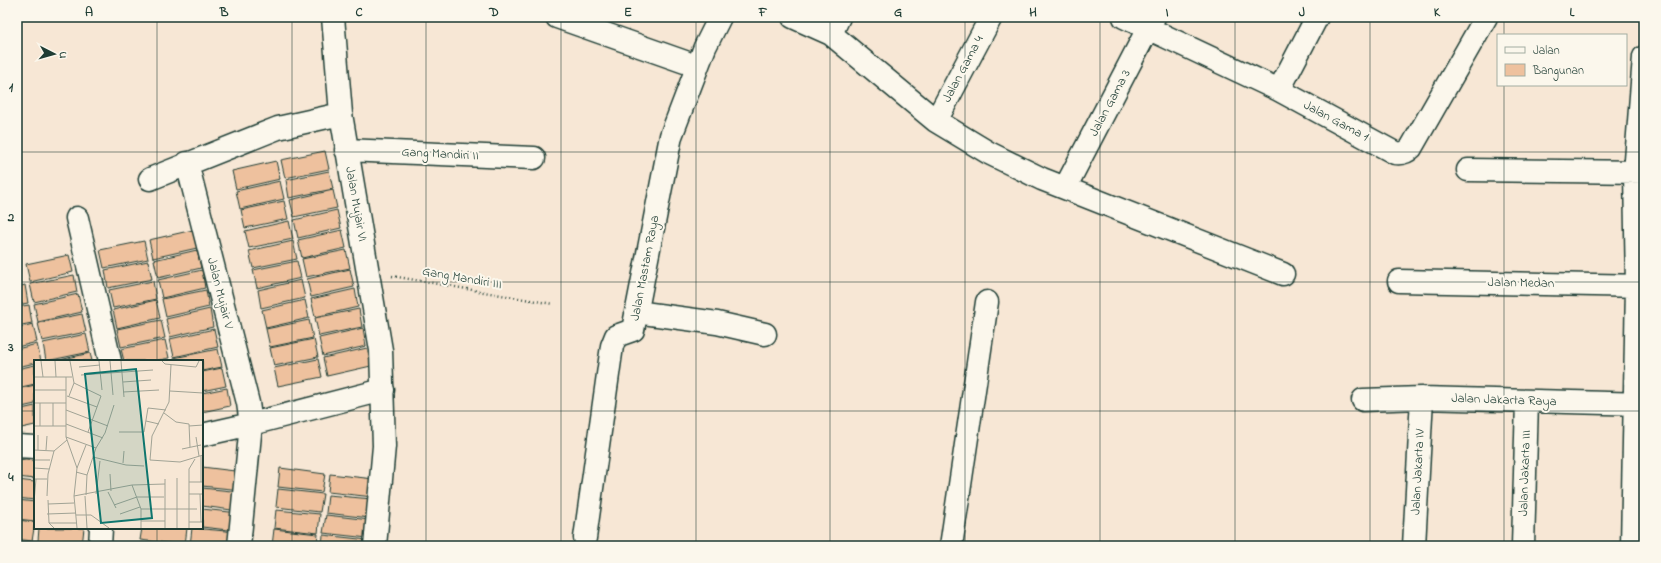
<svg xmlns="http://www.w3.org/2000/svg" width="1661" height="563" font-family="'Indie Flower',sans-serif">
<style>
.building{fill:#eec19e;stroke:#1f3d34}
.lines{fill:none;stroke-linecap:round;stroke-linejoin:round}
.street-casing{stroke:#1f3d34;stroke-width:25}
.path{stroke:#1f3d34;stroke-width:2.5;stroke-dasharray:1 3;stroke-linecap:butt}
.street{stroke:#fbf7ec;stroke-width:22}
.grid{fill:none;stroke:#1f3d34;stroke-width:1;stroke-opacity:0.55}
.labels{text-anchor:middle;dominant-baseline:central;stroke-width:4;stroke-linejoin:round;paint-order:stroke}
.street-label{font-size:13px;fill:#1f3d34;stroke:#fbf7ec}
.inset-road{fill:none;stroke:#a1a395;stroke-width:1}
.view{fill:#0f766e;fill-opacity:0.15;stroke:#0f766e;stroke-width:2}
.inset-edge{fill:none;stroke:#1f3d34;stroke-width:2}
.neatline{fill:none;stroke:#1f3d34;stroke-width:1.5}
.grid-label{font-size:13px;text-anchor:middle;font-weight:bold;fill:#1f3d34}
</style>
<rect width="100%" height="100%" fill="#f7e7d5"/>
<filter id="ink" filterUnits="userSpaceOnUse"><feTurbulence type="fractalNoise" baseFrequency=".025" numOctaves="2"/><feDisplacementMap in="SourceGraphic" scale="8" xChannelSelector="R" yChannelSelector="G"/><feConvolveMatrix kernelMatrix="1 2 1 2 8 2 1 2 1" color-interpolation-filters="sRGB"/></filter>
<g filter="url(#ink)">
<!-- building -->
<path class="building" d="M325,151L329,169L285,178L281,160Z
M276,161L280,179L236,189L232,171Z
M329,171L333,189L289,198L286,180Z
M280,181L284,199L240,209L236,191Z
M333,190L337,208L294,217L290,200Z
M284,201L288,219L245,228L241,210Z
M337,210L341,228L298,238L294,220Z
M289,221L293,239L249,248L245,231Z
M193,230L197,248L153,258L149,240Z
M342,230L346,248L302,258L298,240Z
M144,241L148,259L104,268L100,250Z
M293,241L297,259L253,268L249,251Z
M197,250L201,268L158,278L154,260Z
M346,250L350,268L306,277L302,259Z
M69,255L73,272L30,282L26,264Z
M148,261L152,279L108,288L105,270Z
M297,261L301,278L257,288L253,270Z
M350,269L354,287L311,297L307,279Z
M202,270L205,288L162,298L158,280Z
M74,275L77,292L34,302L30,284Z
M301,280L305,298L261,308L258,290Z
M153,281L156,299L113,308L109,290Z
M25,285L28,303L17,305V287Z
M355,289L358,307L315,317L311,299Z
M206,290L209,307L166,317L162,299Z
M78,294L82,312L38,322L34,304Z
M156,300L160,318L117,328L113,310Z
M305,300L309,318L266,328L262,310Z
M29,305L32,323L17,326V307Z
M210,309L213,327L170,337L166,319Z
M359,309L362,327L319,336L315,318Z
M82,314L86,332L42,341L38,323Z
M161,320L165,338L121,347L117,329Z
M309,320L313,338L270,347L266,329Z
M33,324L37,342L17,347V328Z
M363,328L366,346L323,356L319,338Z
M214,329L218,347L174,357L170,339Z
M86,334L90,352L46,361L43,343Z
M314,339L318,357L274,366L270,348Z
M165,340L169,358L154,361H124L121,349Z
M37,344L41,361H35V363L17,367V349Z
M367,348L371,366L327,376L323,358Z
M218,349L222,367L202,371V361H175L174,358Z
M90,353L92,361H55Z
M318,359L322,377L278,386L274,368Z
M35,365V384L17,388V369Z
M222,368L226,386L202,391V372Z
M35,385V404L17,408V389Z
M227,388L230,406L202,412V393Z
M35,406V425L17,429V410Z
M17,459L35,461V479L17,477Z
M202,467L243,472L241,490L202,486Z
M280,468L325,474L322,492L278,487Z
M330,474L374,479L373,497L328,492Z
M17,480L35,482V500L17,498Z
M202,488L241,492L239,511L202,506Z
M278,489L323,494L320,512L276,507Z
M328,495L372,499L370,518L326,513Z
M17,500L35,502V521L17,519Z
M202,509L239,513L237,531L202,527Z
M276,510L320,514L318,533L274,528Z
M326,515L370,520L368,538L323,533Z
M17,520L35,522L32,541L17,539Z
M39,528H84L82,546L38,541Z
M142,528H187L185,545L140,540Z
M192,528L237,532L235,546H190Z
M274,529L318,534L317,546H272Z
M323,535L368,540L367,546H322Z
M17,541L32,543V546H17Z
M140,543L172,546H140Z"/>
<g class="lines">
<defs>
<path id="street" d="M333,17L341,114L381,350L384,446L375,546
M557,17L685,62
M793,17L831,34L936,121L989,153L1042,179L1283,274
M1124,17L1279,90L1395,153C1402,154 1406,153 1411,148L1486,17
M831,34L839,17
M1279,90L1317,17
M936,121L991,17
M346,150L534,158
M187,163L248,403L251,424L239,546
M1468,170L1644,172
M150,179L278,128L341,114
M1065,188L1154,17
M77,218L110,361
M1399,281L1644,286
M636,312L717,323L765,334
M1363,400L1422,398L1644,404
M202,435L251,424L383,390
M17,446L35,447
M585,538L612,346L616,336L633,330L671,136L705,47L720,17
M100,546L101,528
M951,546L987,302
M1414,546L1422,398
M1523,546L1527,401
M1632,546L1637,286L1635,173L1644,57"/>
</defs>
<!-- street casing -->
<use href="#street" class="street-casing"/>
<!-- path -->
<path class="path" d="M392,276L553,304"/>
<!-- street -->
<use href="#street" class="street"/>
</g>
</g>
<!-- grid -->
<path class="grid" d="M157,17V361M292,17V546M426,17V546M561,17V546M696,17V546M830,17V546M965,17V546M1100,17V546M1235,17V546M1370,17V546M1504,17V35M1504,85V546M17,152H1644M17,282H1644M17,411H35M202,411H1644M157,528V546"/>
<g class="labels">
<!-- street labels -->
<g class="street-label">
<text transform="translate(963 69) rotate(-62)">Jalan Gama 4</text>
<text transform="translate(1110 103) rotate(-62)">Jalan Gama 3</text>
<text transform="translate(1336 121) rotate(28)">Jalan Gama 1</text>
<text transform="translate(440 154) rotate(3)">Gang Mandiri II</text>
<text transform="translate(356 204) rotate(80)">Jalan Mujair VI</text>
<text transform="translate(645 268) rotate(-79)">Jalan Mastam Raya</text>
<text transform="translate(462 278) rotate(10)">Gang Mandiri III</text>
<text transform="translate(1521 283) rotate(1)">Jalan Medan</text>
<text transform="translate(220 293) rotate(76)">Jalan Mujair V</text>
<text transform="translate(1504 400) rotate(2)">Jalan Jakarta Raya</text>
<text transform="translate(1418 472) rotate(-87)">Jalan Jakarta IV</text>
<text transform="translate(1525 473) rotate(-88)">Jalan Jakarta III</text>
</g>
</g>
<!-- overview -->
<g transform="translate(34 360)">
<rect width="169" height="169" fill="#f7e7d5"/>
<path class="inset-road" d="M7,1L9,17M21,1L22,17M65,1L68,30M76,1L79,35M87,1L90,37M128,1L131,4L162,7L165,1M137,5L135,42L118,76L116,100L146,102L169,95M45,7L66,5M103,11L104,31M47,15L119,10M0,17H38M32,17V77L43,108L40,136L43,168M89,22L117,20M40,23L67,36L54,72M0,30H32M136,31L169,33M89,32L125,30M33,36L63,47M35,36L40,23L36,1M0,43H32M6,43V66M19,43V66M32,50L74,66M130,53L142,62L155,64L156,87M112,61L125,64M32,64L69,78M0,66H32M155,66L169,65M85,72H110L114,48L132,50M32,77L62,88M162,77L165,96M148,89L167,85M0,90L20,91L33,80M4,90V75M12,90L13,76M59,97L92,105L110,106M0,100H16M89,103L90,91M0,108L15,109M43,108L52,85M42,112L53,115L52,135M76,114L77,131M53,115L62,88L71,73L80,45M0,119H13M155,122H169M167,122V96M98,125L107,149V168M74,132L82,148M62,134L66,101M155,134H169M166,134L167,162M13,136L14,114L20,91M40,136L98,125L131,124M51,136L53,168M14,140L15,163L20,168M0,142L2,119M14,144L40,143M80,145L103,137H130M107,149H163M13,154L42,153M86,154L106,147M42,155H57L75,168M107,161H131M155,162H169M15,163H43M131,168V119M143,168V118M155,168V109L161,99"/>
<path class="view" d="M102,9L118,158L67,163L51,14Z"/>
<rect width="169" height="169" class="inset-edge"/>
</g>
<!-- margin -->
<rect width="1661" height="563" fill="none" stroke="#fbf7ec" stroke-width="44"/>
<!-- legend -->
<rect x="1497" y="34" width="130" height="52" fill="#fbf7ec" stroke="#a3ada2"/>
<rect x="1505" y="47" width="20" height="6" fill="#fbf7ec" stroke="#a3ada2"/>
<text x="1533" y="54" font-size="12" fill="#1f3d34">Jalan</text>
<rect x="1505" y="64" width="20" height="12" fill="#eec19e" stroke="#a3ada2"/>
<text x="1533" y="74" font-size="12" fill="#1f3d34">Bangunan</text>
<!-- north arrow -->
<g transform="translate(54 54) rotate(96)" stroke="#fbf7ec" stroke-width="3" paint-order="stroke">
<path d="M0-3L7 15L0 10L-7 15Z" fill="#1f3d34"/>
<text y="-6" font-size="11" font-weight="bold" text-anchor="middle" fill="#1f3d34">U</text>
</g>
<rect x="22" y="22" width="1617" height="519" class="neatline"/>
<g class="grid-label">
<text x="89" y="16">A</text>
<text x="224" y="16">B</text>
<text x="359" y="16">C</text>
<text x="494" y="16">D</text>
<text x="628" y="16">E</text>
<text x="763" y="16">F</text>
<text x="898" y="16">G</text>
<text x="1033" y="16">H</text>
<text x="1167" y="16">I</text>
<text x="1302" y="16">J</text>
<text x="1437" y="16">K</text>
<text x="1572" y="16">L</text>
<text x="11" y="91">1</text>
<text x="11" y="221">2</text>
<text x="11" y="351">3</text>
<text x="11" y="481">4</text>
</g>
</svg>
